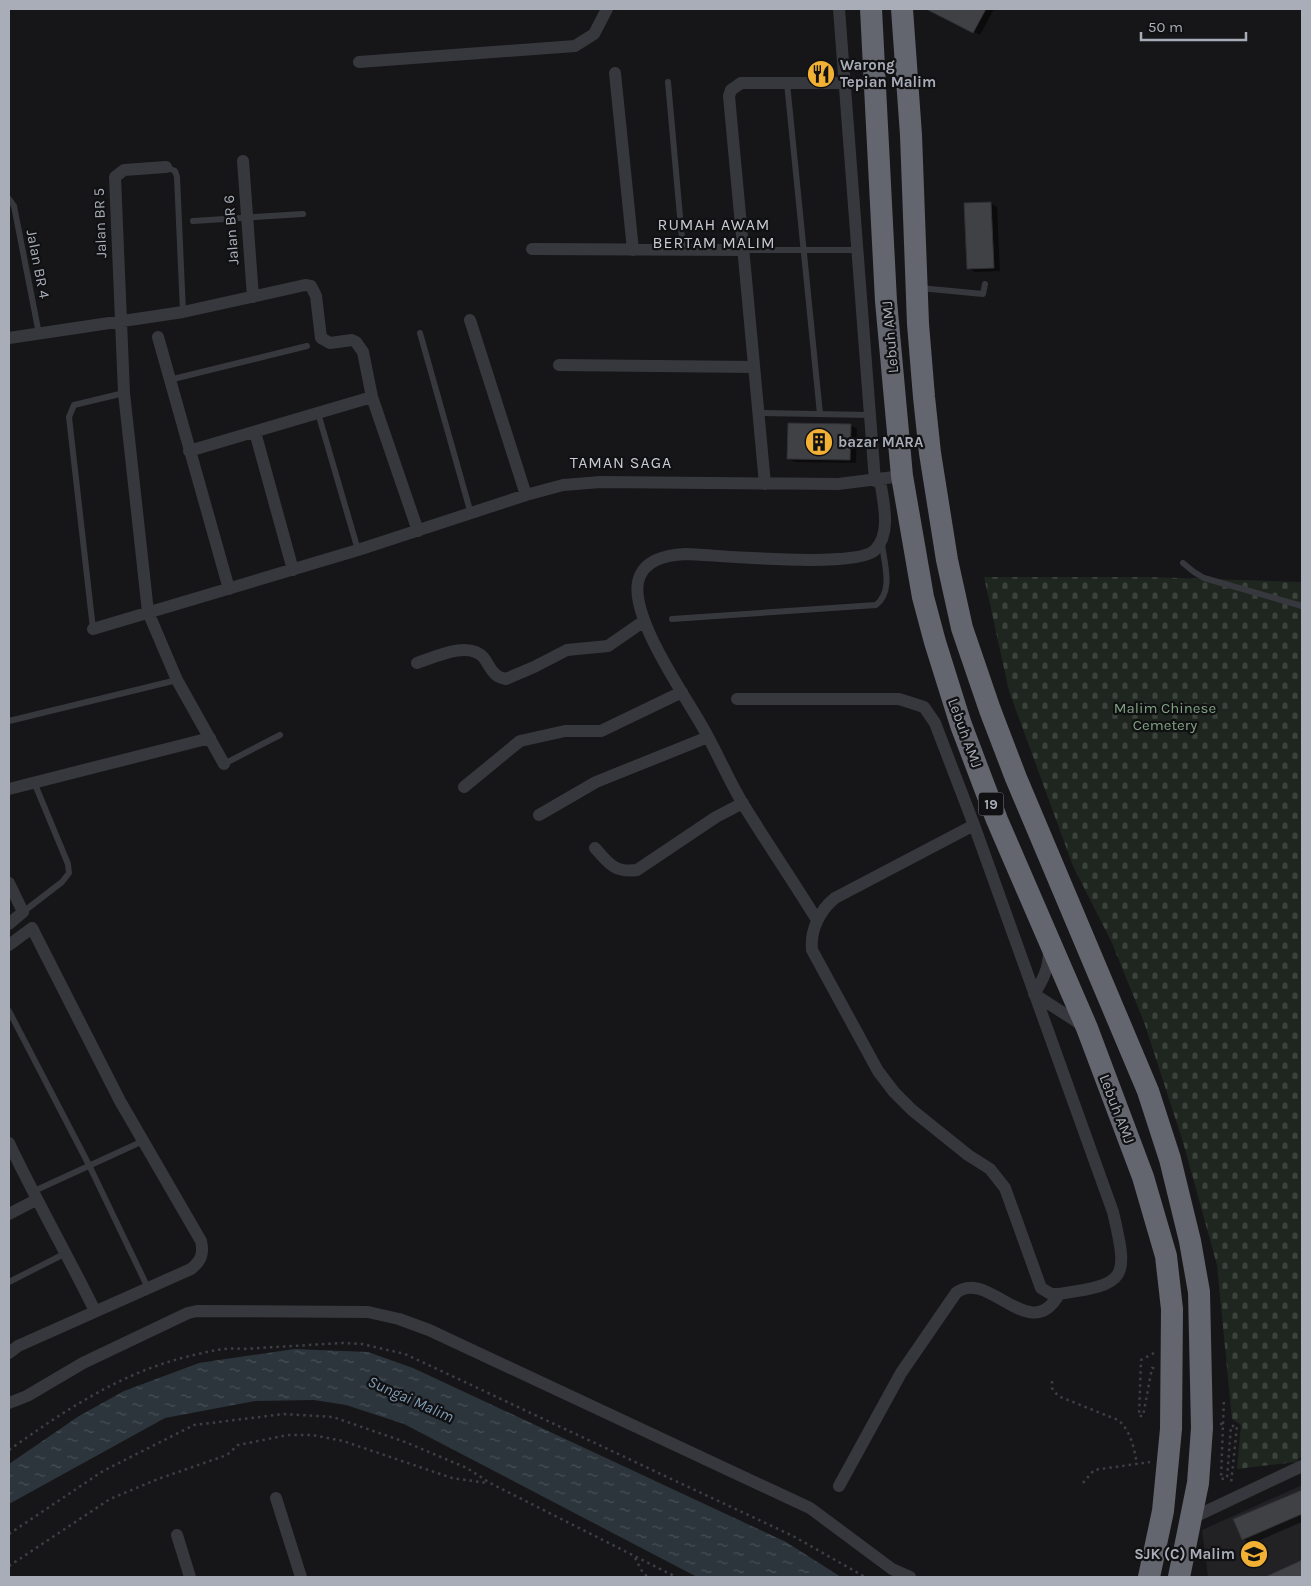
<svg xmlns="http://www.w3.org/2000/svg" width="1311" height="1586" font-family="Karla,sans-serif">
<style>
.built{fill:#222225}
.cemetery{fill:url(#cemetery-stones)}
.water{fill:url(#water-ripples)}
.shadow{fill:#0007}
.building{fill:#404145;stroke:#303034}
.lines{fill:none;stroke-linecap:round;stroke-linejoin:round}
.path{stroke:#3d3f44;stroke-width:2.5;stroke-dasharray:2.5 4;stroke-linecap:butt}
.lane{stroke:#37383d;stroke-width:6}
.street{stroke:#37383d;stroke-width:12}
.highway{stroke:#63666e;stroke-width:22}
.labels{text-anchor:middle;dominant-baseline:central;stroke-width:4.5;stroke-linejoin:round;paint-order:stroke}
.shield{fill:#111113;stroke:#7b7e86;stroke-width:1}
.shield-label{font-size:14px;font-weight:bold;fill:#a8adb8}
.poi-label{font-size:15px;font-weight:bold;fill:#a8adb8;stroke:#111113;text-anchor:start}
.street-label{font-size:15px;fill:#a8adb8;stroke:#111113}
.park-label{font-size:15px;fill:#7fa381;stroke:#111113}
.neighbourhood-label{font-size:16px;letter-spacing:1px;fill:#c9ccd4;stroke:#111113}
.water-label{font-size:16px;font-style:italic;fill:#7f9bb3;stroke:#111113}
</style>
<defs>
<pattern id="cemetery-stones" width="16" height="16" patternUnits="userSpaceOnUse" patternTransform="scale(1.25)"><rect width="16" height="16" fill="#1e261f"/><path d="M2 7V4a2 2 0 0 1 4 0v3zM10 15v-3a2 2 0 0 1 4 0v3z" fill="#3c433d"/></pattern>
<pattern id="water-ripples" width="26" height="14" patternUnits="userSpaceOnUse" patternTransform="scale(1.25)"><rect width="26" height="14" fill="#2c353c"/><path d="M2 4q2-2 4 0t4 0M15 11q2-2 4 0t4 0" fill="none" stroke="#485056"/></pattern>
</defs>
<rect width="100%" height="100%" fill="#161618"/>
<!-- built -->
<path class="built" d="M1302,1485V1577H1208L1202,1530Z"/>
<!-- cemetery -->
<path class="cemetery" d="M984,577H1149L1302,582V1456L1296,1462L1237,1469L1241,1425L1232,1419L1217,1265L1183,1142L1144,1022L1112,943L1073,866L1009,691Z"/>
<!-- water -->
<path class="water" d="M294,1349L368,1352L413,1368L786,1542L841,1577H697L404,1424L346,1405L314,1400L255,1401L165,1418L9,1504V1464L79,1416L124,1391L199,1363Z"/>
<!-- shadow -->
<path class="shadow" d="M943,9H994L980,35L940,14Z
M990,203L997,207L1000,271L975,272L968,268Z
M851,425L857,429L856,463L795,462L789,459Z
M1302,1491V1522L1251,1544L1243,1539L1235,1520Z
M1302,1561V1577H1268Z"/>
<!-- building -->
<path class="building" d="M926,9H986L973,33Z
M991,202L994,268L967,269L964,203Z
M788,423L851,424L850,460L787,459Z
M1302,1490V1514L1242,1540L1233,1519Z
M1302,1560V1577H1265Z"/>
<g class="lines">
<!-- path -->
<path class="path" d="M1154,1353L1141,1360L1139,1416H1143L1152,1368H1155
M1052,1381V1388L1058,1396L1118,1420C1131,1431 1134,1448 1137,1464
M1220,1424H1223L1221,1479L1227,1478L1231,1426H1237L1231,1484
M1223,1424L1224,1399
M9,1450C67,1409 123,1371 194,1355C211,1351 226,1347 243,1349L342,1343L362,1344L405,1354L793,1536L865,1577
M1083,1483L1094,1470L1150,1462
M9,1534L103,1471L194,1425L284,1414L333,1417L405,1442L467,1468L490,1483L676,1577
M635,1558L643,1573L648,1577
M9,1566L110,1499L158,1479L227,1455L238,1445L288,1435H312L343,1441L452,1478L487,1483"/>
<!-- lane -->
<path class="lane" d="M668,82L683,250
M787,83L820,414
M166,167L175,171L177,177L183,312
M9,199L14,206L39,334
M193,221L303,214
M744,250H858
M920,288L983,294L985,284
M420,333L471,514
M169,380L307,346
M318,413L358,550
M758,413L870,415
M1183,563L1194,572L1204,578L1302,606
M672,619L876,605C894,591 884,563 882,544
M93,629L69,417L74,405L124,393
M9,721L177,680
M224,764L280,735
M23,912L62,882L69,873L68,864L34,782
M9,1011L89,1165L148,1288
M32,1192L143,1141
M9,1282L66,1253"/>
<!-- street -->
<path class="street" d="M839,9L875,481
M359,62L575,46L594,34L607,9
M615,73L633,250
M243,161L253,297
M166,167L124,170L115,177L124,393L148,612L177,680L224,764
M532,249L744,250
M470,320L526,495
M158,337L229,589
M9,338L183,312L305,285L311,286L316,296L321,338L330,343L352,340L356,342L363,352L372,397L418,531
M559,365L754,367
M255,432L293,570
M189,451L372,397
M765,484L729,96L731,90L741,83H875
M93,629L358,550L526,495L563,485L601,482L838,484L902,476
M417,663C435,657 469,640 484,658C491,668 493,677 506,679L534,667L567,650L608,646L644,621
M737,699H899L924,707L935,723L974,825L1113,1212C1129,1280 1127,1284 1059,1294C1030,1347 988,1267 956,1293L901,1373L839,1486
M464,787L520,741L565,731H601L682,692
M9,789L210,738
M539,815L596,782L708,737
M974,825L835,898C820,910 810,930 812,950L878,1071L894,1092L912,1110L968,1155L990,1169L1005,1188L1041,1288L1051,1294H1059
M595,848C609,864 615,873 637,870L716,817L743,803
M9,883L23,912L9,924
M817,920C793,881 767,843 743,804C728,779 717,752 702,726C684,694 631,619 638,582C643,559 667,555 686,554C717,555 857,569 875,550C892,533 883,501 880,480
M9,945L32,928L120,1101L201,1241C204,1254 201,1261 191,1269L18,1346L9,1353
M1049,951C1049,968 1043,980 1034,994L1085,1027
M9,1143C36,1200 67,1254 95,1311
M9,1214L36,1200
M9,1403L27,1396L83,1363L188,1313L197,1311L368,1312L399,1319L429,1330L810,1508L892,1569L910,1577
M276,1498L301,1577
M1190,1519L1302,1466
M177,1535L190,1577"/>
<!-- highway -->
<path class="highway" d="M871,9L886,301L902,476L923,597L935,642L961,725L997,820L1087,1028L1143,1177L1166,1256L1172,1309L1171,1429L1163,1511L1149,1577
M902,9L911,135L918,324L924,397L930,453L947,560L962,628L990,710L1016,778L1148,1091L1170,1159L1190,1241L1199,1292L1202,1428L1198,1483L1179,1577"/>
</g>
<!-- icons -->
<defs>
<symbol id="restaurant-disc" viewBox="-11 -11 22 22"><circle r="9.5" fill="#f2b134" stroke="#111113"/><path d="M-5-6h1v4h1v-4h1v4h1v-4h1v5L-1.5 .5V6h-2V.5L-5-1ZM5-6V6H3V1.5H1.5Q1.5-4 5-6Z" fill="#111"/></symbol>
<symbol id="building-disc" viewBox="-11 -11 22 22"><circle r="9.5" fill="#f2b134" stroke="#111113"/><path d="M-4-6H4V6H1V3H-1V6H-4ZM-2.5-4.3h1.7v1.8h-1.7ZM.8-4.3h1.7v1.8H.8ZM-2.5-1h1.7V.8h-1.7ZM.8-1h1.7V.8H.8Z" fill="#111"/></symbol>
<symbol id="school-disc" viewBox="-11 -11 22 22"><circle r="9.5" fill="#f2b134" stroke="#111113"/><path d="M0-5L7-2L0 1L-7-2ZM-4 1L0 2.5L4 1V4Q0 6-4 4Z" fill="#111"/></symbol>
</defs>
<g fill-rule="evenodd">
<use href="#restaurant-disc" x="805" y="58" width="32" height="32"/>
<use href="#building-disc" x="803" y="426" width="32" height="32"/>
<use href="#school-disc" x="1238" y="1538" width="32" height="32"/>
</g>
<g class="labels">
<!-- shield labels -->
<rect class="shield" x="978.5" y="792.5" width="25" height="23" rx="4"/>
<g class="shield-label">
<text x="991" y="804">19</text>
</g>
<!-- poi labels -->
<g class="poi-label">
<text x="840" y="65">Warong<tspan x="840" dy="17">Tepian Malim</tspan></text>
<text x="838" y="442">bazar MARA</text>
<text x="1235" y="1554" text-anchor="end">SJK (C) Malim</text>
</g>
<!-- street labels -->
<g class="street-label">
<text transform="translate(100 223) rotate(-92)">Jalan BR 5</text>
<text transform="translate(231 230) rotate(-94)">Jalan BR 6</text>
<text transform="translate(38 264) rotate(79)">Jalan BR 4</text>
<text transform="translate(890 337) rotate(-95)">Lebuh AMJ</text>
<text transform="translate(965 733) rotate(70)">Lebuh AMJ</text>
<text transform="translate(1117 1109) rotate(69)">Lebuh AMJ</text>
</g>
<!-- park labels -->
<g class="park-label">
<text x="1165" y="708">Malim Chinese<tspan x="1165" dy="17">Cemetery</tspan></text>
</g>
<!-- neighbourhood labels -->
<g class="neighbourhood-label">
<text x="714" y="224">RUMAH AWAM<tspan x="714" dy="18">BERTAM MALIM</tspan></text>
<text x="621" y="462">TAMAN SAGA</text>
</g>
<!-- water labels -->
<g class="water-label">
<text transform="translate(411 1399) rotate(24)">Sungai Malim</text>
</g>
</g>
<!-- border -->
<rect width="1311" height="1586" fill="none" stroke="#a8adb8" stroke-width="20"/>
<!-- scale -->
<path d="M1141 32v8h105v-8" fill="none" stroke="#a8adb8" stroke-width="2.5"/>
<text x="1148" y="32" font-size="15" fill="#a8adb8" stroke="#111113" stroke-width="4" paint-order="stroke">50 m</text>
</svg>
